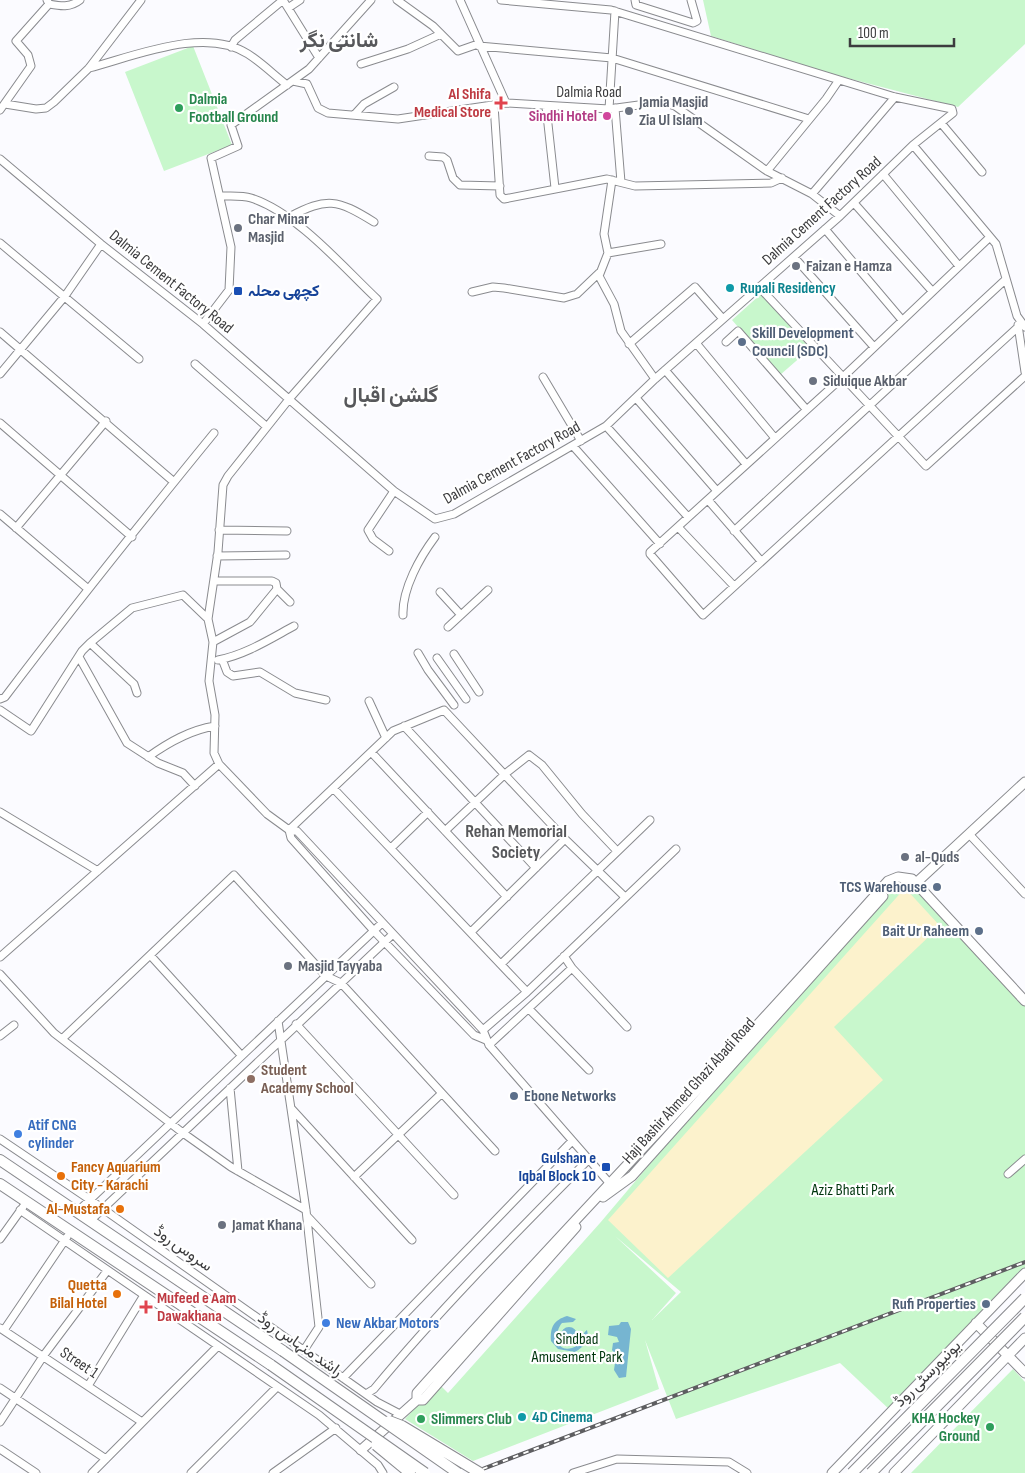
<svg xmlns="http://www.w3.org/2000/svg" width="1025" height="1473" font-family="'Sofia Sans Condensed',Vazirmatn,sans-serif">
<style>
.green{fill:#c8f7cc;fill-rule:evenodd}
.sand{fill:#fcf2cc}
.water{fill:#76b5d1}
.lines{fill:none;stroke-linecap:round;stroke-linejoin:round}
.minor-casing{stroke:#8a8b8f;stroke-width:9}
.tertiary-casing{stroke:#8a8b8f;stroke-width:11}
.primary-casing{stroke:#8a8b8f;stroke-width:12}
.minor{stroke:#fff;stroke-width:7}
.tertiary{stroke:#fff;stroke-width:9}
.primary{stroke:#fff;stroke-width:10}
.rail-casing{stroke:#5e5e61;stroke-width:4}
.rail{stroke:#fff;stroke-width:2;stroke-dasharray:5.5;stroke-linecap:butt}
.primary-bridge-casing{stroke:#8a8b8f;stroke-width:12;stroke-linecap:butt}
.primary-bridge{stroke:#fff;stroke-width:10}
.health-dot{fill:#e0444e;stroke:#fff;stroke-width:2}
.leisure-dot{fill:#2e9e5b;stroke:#fff;stroke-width:2}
.worship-dot{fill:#6b7280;stroke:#fff;stroke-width:2}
.hotel-dot{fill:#d1479c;stroke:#fff;stroke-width:2}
.culture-dot{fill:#0f9aa8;stroke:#fff;stroke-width:2}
.transit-dot{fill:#1a4fb4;stroke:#fff;stroke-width:2}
.service-dot{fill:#5c6f8a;stroke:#fff;stroke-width:2}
.education-dot{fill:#8d6e63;stroke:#fff;stroke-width:2}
.shop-dot{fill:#3f7fe0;stroke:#fff;stroke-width:2}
.food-dot{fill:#e8710a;stroke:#fff;stroke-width:2}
.labels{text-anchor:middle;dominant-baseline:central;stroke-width:4.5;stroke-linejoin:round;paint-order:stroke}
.street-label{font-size:16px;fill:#3c3c3e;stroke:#fff}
.health-label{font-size:16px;font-weight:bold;fill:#be3a42;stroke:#fff;text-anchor:end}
.leisure-label{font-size:16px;font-weight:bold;fill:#27864d;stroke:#fff;text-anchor:start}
.worship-label{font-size:16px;font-weight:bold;fill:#5b616d;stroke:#fff;text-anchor:start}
.hotel-label{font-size:16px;font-weight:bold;fill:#b23c85;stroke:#fff;text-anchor:end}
.culture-label{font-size:16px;font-weight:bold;fill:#0d838f;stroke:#fff;text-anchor:start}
.transit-label{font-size:16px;font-weight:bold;fill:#164399;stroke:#fff;text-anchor:start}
.service-label{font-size:16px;font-weight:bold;fill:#4e5e75;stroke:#fff;text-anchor:end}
.education-label{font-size:16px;font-weight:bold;fill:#785e54;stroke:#fff;text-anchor:start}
.shop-label{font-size:16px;font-weight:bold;fill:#366cbe;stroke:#fff;text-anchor:start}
.food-label{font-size:16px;font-weight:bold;fill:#c56008;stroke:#fff;text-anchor:end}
.park-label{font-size:16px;fill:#00350e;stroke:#fff}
.neighbourhood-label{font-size:18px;font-weight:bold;fill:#57585b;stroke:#fff}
.district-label{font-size:21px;font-weight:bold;fill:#57585b;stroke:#fff}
</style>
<rect width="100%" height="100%" fill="#fbfbff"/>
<!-- green -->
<path class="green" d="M703,0H1025V44L958,107L832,74L711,36Z
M193,46L232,145L164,171L125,72Z
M761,294L811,348L780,375L732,320Z
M898,877L916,883L1025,1003V1273L891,1411L840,1363L676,1419L645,1340L659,1389L473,1461L405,1419L438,1383L448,1393L600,1223L889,881ZM615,1236L681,1292L652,1320L676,1293Z
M1013,1369L1025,1382V1473H911Z"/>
<!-- sand -->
<path class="sand" d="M905,888L940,926L834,1027L883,1080L668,1278L608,1220Z"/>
<!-- water -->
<path class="water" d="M567,1316L576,1319L573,1322L562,1323C554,1332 555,1353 572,1348C583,1345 580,1335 587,1330C590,1340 584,1347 575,1352L558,1349L551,1341C550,1327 554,1320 567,1316Z
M621,1322H628L631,1329L626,1377L619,1378L614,1370L616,1356L612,1350L613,1343L619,1342L617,1337L608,1335L609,1326L619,1325Z
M561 1335a8 8 0 1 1 16 0a8 8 0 1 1-16 0Z"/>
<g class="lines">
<defs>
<path id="minor" d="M47,0L49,4C60,6 70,8 80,0
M283,0L319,58
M397,0L433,26L458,51L478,44
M460,0L506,103L609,109L661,102L675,106L767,171L812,194L840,216
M635,0L636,5L693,23L697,21L691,0
M288,8L300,0
M479,46L612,58L809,119
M231,47L235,40L283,0
M361,64L408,49L441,34
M89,68C135,56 205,26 248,54C262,63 274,75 287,85
M293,81L307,84L318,108L328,113L398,119L506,103
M5,104L36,109L46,108L54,102L89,68L141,0
M494,105L500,195L504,199L607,179L635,186L771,183L782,178
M546,106L555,188
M615,108L621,182
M609,109L615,11
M0,110L31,66L28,55L16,41L49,4
M354,115L364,104L394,87
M941,123L982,172
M913,145L996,244L1017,316L1025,327
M429,156L443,157L447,160L453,178L460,185L500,186
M0,159L101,244L203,324L394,491L435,519L454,514L606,426L655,379L840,216L913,145L953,113L952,109L895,97L611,10L501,0
M767,171L826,99L839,80
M883,174L959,266
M612,180L604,234L608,253L599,276L614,304L621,331L655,379
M812,194L895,97
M221,196C230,196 242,195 251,198C297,213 342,266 377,299L290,398L228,476L223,485L218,552L208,619L213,642L209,681L215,715L214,753L219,764L267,814L289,830L291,838L374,931L474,1035L486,1040
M854,203L932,291
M289,217C327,197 337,199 374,222
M825,229L902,320
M990,237L843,377L650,552V554L703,615L1018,327
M0,243L139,359
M608,253L661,244
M794,257L874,347
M759,287L926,466L1025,376
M472,292L493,287L504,288L564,298L577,294L599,273
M203,324L229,290L231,247L211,158L238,146L231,125L309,69L371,0
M1018,325L1025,372
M0,332L174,482
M726,342L738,331L806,409
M696,343L774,437
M629,344L695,287L723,319
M195,364L267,427
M665,370L746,464
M0,374L65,296L101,244
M543,377L581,441
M636,398L717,491
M0,423L132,537
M606,426L688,517
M573,446L660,544
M708,500L761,561
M0,514L87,588
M678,527L734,586
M16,528L106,421
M219,530L287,531
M734,531L1005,280
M389,551L373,539L368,530L394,491
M217,556L286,555
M277,589L290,602
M440,592L461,615
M403,615C402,589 420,557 435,537
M448,627L488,590
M213,642L250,622L277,589L276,583L272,581H214
M90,643L134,684L137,693
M418,653L428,670L454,705
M454,654L479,692
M79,657L127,743L158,763L183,773L195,786
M437,658L466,699
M222,659L227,672L233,676L260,672L295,693L326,700
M218,660C245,655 270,639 294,626
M0,699L5,697C73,607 143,520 214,433
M369,701L386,738
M0,710L31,731L82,651L90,643L132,608L183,595L208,619
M404,726L536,868
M372,753L507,897
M148,757C169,742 190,730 215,726
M334,789L527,992
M0,812L98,871
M289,830L297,831L483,1030L489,1045L612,1186
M289,830L393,731L444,710L565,839L625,897
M445,831L505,774L529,755L542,765L582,814L617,851
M969,834L1025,894
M391,848L428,812
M471,932L565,839
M150,955L241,1055
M564,956L572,968L627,1027
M0,957L219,764
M501,964L650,820
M0,974L54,1033L183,1133L231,1167L306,1210
M529,1009L589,1070
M278,1021L306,1210L319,1327L304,1350
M296,1024L454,1195
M483,1030L527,992L676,849
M0,1036L14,1025
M62,1039L234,875L326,976L341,983L495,1151
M489,1045L572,968
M230,1088L238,1171
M291,1108L412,1240
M0,1139L89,1199L377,1402L400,1414
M1008,1174L1025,1159
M354,1177L441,1094
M20,1210L319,1415L378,1465L383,1473
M77,1212L382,923
M307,1216L371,1284
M90,1221L393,934
M0,1239L23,1207
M0,1328L142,1422
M4,1330L67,1237
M343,1378L572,1141
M88,1386L144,1295
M0,1388L106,1459
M366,1394L374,1389C441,1308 515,1234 589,1159
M0,1422L44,1355L107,1271
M0,1449L36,1473
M92,1473L218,1346
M191,1473L277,1387
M273,1473L336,1428
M573,1473L617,1459L729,1462L747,1473"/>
<path id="tertiary" d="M916,883L1025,782
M603,1197L632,1176L883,896
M976,1323L1025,1373
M417,1400V1393C572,1220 734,1055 888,881L898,877L912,879L1025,1001
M361,1450L417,1400H423L576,1227
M832,1473L1025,1273
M894,1473L1025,1338"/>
<path id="primary" d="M0,1160L283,1351
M0,1184L271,1365"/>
</defs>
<!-- minor casing -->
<use href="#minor" class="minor-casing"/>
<!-- tertiary casing -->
<use href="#tertiary" class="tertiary-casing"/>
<!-- primary casing -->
<use href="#primary" class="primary-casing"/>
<!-- minor -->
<use href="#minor" class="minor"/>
<!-- tertiary -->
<use href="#tertiary" class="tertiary"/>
<!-- primary -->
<use href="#primary" class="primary"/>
<defs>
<path id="rail" d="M472,1473L1025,1262"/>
</defs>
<!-- rail casing -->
<use href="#rail" class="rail-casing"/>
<!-- rail -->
<use href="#rail" class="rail"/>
<defs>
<path id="primary-bridge" d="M283,1351L458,1473
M271,1365L425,1473
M389,1421L402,1426L480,1473
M376,1445L410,1473
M852,1473L1025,1298
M871,1473L1025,1317"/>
</defs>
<!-- primary-bridge casing -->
<use href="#primary-bridge" class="primary-bridge-casing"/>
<!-- primary-bridge -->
<use href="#primary-bridge" class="primary-bridge"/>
</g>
<!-- markers -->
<g class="health-dot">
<path d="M498.5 95.5h5v5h5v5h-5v5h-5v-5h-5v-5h5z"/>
<path d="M143.5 1299.5h5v5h5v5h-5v5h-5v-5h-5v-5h5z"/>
</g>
<g class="leisure-dot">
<circle cx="179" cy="108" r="5"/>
<circle cx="421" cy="1419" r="5"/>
<circle cx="990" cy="1427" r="5"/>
</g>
<g class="worship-dot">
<circle cx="629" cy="111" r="5"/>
<circle cx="238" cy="228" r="5"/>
<circle cx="796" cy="266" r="5"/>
<circle cx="813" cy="381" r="5"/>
<circle cx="905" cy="857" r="5"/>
<circle cx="288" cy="966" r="5"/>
<circle cx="222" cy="1225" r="5"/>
</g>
<circle class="hotel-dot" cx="607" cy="116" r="5"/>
<g class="culture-dot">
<circle cx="730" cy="288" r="5"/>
<circle cx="522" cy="1417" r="5"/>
</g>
<g class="transit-dot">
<rect x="233" y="286" width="10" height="10" rx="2.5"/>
<rect x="601" y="1162" width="10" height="10" rx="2.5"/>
</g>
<g class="service-dot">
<circle cx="742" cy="342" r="5"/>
<circle cx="937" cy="887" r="5"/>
<circle cx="979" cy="931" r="5"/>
<circle cx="514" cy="1096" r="5"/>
<circle cx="986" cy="1304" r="5"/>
</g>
<circle class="education-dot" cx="251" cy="1079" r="5"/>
<g class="shop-dot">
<circle cx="18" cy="1134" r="5"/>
<circle cx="326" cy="1323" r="5"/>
</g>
<g class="food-dot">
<circle cx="61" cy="1176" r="5"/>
<circle cx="120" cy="1209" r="5"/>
<circle cx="117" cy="1294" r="5"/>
</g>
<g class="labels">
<!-- street labels -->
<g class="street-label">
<text x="589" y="92">Dalmia Road</text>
<text transform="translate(822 211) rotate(-42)">Dalmia Cement Factory Road</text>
<text transform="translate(171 282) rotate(39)">Dalmia Cement Factory Road</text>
<text transform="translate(512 463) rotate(-29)">Dalmia Cement Factory Road</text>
<text transform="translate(689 1091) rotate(-48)">Haji Bashir Ahmed Ghazi Abadi Road</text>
<text transform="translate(183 1249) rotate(35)">سروس روڈ</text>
<text transform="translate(300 1345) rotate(35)">راشد منہاس روڈ</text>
<text transform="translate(79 1363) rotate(34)">Street 1</text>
<text transform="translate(928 1374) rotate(-45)">یونیورسٹی روڈ</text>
</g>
<!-- health labels -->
<g class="health-label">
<text x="491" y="94">Al Shifa<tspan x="491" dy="18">Medical Store</tspan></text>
<text x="157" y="1298" text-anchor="start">Mufeed e Aam<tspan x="157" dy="18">Dawakhana</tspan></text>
</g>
<!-- leisure labels -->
<g class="leisure-label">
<text x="189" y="99">Dalmia<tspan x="189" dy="18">Football Ground</tspan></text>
<text x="980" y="1418" text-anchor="end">KHA Hockey<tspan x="980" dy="18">Ground</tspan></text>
<text x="431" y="1419">Slimmers Club</text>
</g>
<!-- worship labels -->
<g class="worship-label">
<text x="639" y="102">Jamia Masjid<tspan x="639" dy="18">Zia Ul Islam</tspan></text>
<text x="248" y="219">Char Minar<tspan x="248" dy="18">Masjid</tspan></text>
<text x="806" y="266">Faizan e Hamza</text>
<text x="823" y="381">Siduique Akbar</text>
<text x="915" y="857">al-Quds</text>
<text x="298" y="966">Masjid Tayyaba</text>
<text x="232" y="1225">Jamat Khana</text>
</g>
<!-- hotel labels -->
<g class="hotel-label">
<text x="597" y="116">Sindhi Hotel</text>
</g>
<!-- culture labels -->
<g class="culture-label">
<text x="740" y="288">Rupali Residency</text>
<text x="532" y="1417">4D Cinema</text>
</g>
<!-- transit labels -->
<g class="transit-label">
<text x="248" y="291">کچھی محلہ</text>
<text x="596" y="1158" text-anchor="end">Gulshan e<tspan x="596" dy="18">Iqbal Block 10</tspan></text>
</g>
<!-- service labels -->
<g class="service-label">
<text x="752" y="333" text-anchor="start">Skill Development<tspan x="752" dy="18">Council (SDC)</tspan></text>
<text x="927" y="887">TCS Warehouse</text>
<text x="969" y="931">Bait Ur Raheem</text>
<text x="524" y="1096" text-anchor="start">Ebone Networks</text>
<text x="976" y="1304">Rufi Properties</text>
</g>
<!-- education labels -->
<g class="education-label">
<text x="261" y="1070">Student<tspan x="261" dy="18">Academy School</tspan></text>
</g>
<!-- shop labels -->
<g class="shop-label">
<text x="28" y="1125">Atif CNG<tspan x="28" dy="18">cylinder</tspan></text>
<text x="336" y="1323">New Akbar Motors</text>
</g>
<!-- food labels -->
<g class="food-label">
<text x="71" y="1167" text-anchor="start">Fancy Aquarium<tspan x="71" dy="18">City - Karachi</tspan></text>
<text x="110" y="1209">Al-Mustafa</text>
<text x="107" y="1285">Quetta<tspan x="107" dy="18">Bilal Hotel</tspan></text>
</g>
<!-- park labels -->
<g class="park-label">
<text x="853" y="1190">Aziz Bhatti Park</text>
<text x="577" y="1339">Sindbad<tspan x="577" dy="18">Amusement Park</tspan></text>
</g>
<!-- neighbourhood labels -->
<g class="neighbourhood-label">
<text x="516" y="831">Rehan Memorial<tspan x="516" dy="21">Society</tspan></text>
</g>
<!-- district labels -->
<g class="district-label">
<text x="339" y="40">شانتی نگر</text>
<text x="391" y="395">گلشن اقبال</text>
</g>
</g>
<!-- scale -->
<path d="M850 38v8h104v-8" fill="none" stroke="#3c3c3e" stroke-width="2.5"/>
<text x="858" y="38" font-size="15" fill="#3c3c3e" stroke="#ffffff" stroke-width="4" paint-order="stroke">100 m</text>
</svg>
